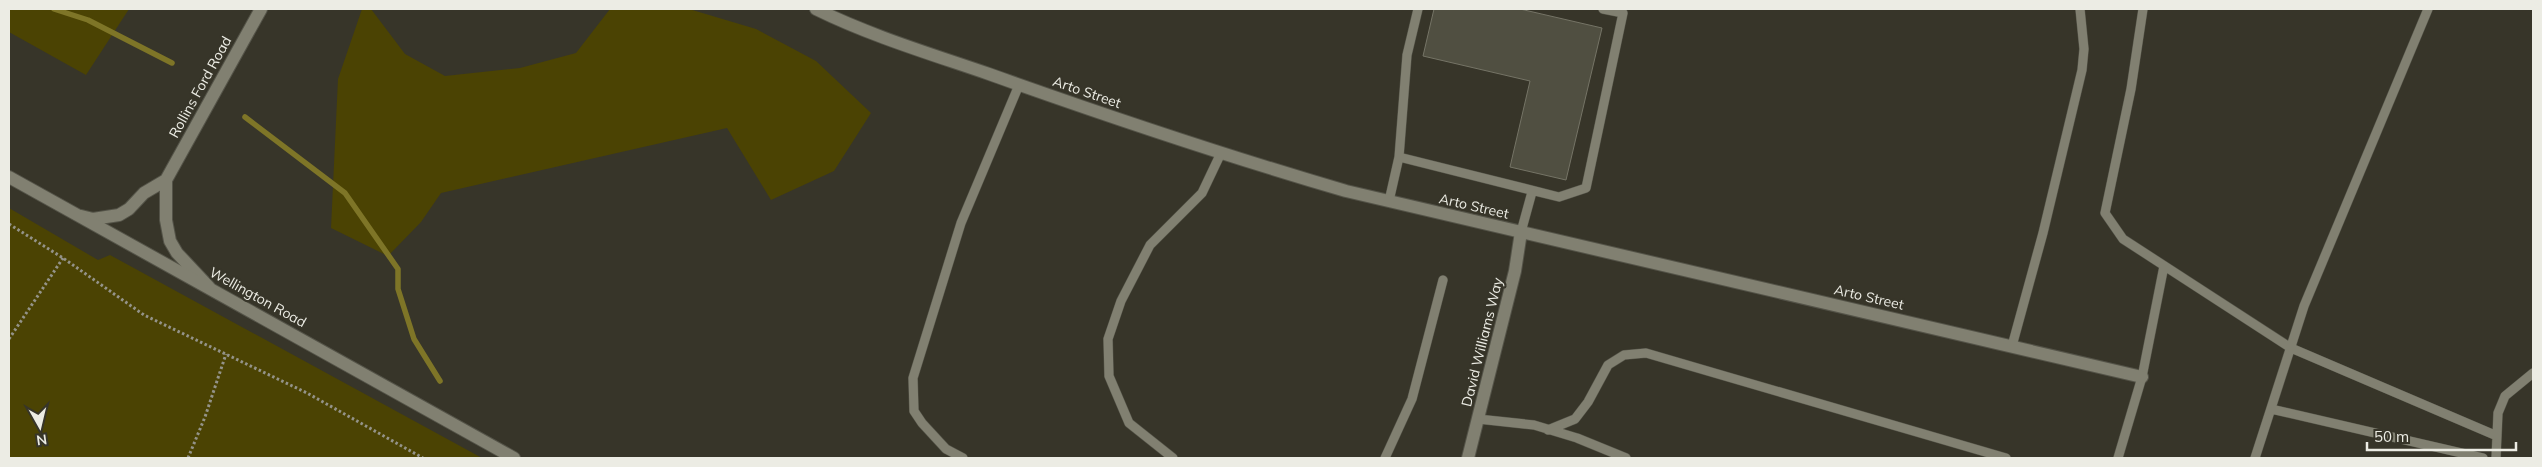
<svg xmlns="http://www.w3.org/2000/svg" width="2542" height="467" font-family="Mulish,sans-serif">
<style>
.green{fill:#4b4303}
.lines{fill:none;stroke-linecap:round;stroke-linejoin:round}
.stream{stroke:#7e7527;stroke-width:5.5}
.building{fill:#504f41;stroke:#757466}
.service-casing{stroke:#545348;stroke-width:10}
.minor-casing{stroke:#545348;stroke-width:14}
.secondary-casing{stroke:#545348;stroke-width:14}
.path{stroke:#949389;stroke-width:3;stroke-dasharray:2.5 2.5;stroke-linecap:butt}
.service{stroke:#818071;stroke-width:9}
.minor{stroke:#818071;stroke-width:12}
.secondary{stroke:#818071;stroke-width:12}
.labels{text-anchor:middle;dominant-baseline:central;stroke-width:4.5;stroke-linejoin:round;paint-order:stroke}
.street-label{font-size:14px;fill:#ecece4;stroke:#373529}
</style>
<rect width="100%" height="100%" fill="#373529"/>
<!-- green -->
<path class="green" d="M9,9H129L86,75L9,32Z
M362,9H371L405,54L445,76L520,68L576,53L610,9H689L756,29L816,61L871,113L834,171L771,200L727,128L441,193L421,222L388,256L331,228L338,79Z
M9,208L98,260L110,255L482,458H9Z"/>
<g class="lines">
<!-- stream -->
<path class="stream" d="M54,9L88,20L172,63
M245,117L345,193L398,269V289L414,339L440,381"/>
</g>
<!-- building -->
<path class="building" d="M1434,9H1520L1602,28L1566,180L1510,167L1530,81L1423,56Z"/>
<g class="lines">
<defs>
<path id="service" d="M1418,9L1407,55L1399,157L1559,197L1586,188L1623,13L1603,9
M2143,9L2131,89L2105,213L2123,239L2291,348L2497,436
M1389,201L1399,157
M1521,232L1532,192
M2012,346L2043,233L2082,70L2084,49L2080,9
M2271,409L2483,458
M1478,419L1534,425L1577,438L1626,458
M1548,430L1575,419L1588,402L1608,365L1624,355L1646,353L2006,458
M963,458L946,449L922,423L914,411L913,378L961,223L1019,85
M1173,458L1129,423L1109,376L1108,339L1121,301L1150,245L1202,193L1221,153
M1385,458L1412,399L1443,280
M2118,458L2142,377L2164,266
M2255,458L2304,306L2428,9
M2496,458L2498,413L2505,396L2533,373"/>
<path id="minor" d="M816,9C871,36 931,54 989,74C1107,116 1226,156 1346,191L2142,377
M81,216L93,219L119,215L129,209L144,193L166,180
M209,287L177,253L170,241L166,220V180L261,9
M1468,458L1515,271L1521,232"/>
<path id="secondary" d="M9,177L514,458"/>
</defs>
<!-- service casing -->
<use href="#service" class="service-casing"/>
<!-- minor casing -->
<use href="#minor" class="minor-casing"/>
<!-- secondary casing -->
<use href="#secondary" class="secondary-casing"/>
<!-- path -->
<path class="path" d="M9,224L63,258L144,315L307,393L423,458
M9,339L63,258
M188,458L205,417L226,354"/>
<!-- service -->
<use href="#service" class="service"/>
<!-- minor -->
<use href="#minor" class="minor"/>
<!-- secondary -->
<use href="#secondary" class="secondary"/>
</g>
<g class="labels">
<!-- street labels -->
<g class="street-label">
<text transform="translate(200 87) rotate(-61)">Rollins Ford Road</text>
<text transform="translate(1087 92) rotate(19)">Arto Street</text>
<text transform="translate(1474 206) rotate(13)">Arto Street</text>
<text transform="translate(258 297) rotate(29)">Wellington Road</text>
<text transform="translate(1869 297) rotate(13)">Arto Street</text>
<text transform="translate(1482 342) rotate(-76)">David Williams Way</text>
</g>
</g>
<!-- border -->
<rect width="2542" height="467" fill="none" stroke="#ecece4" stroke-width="20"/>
<!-- north arrow -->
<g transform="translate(40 427) rotate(172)" stroke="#373529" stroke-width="4" paint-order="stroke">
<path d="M0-4L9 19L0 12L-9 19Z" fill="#ecece4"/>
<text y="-8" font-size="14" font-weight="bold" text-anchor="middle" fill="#ecece4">N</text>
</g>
<!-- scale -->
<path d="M2367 442v8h149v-8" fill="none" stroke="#ecece4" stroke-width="2.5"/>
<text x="2374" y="442" font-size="15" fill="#ecece4" stroke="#373529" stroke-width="4" paint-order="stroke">50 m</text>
</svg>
